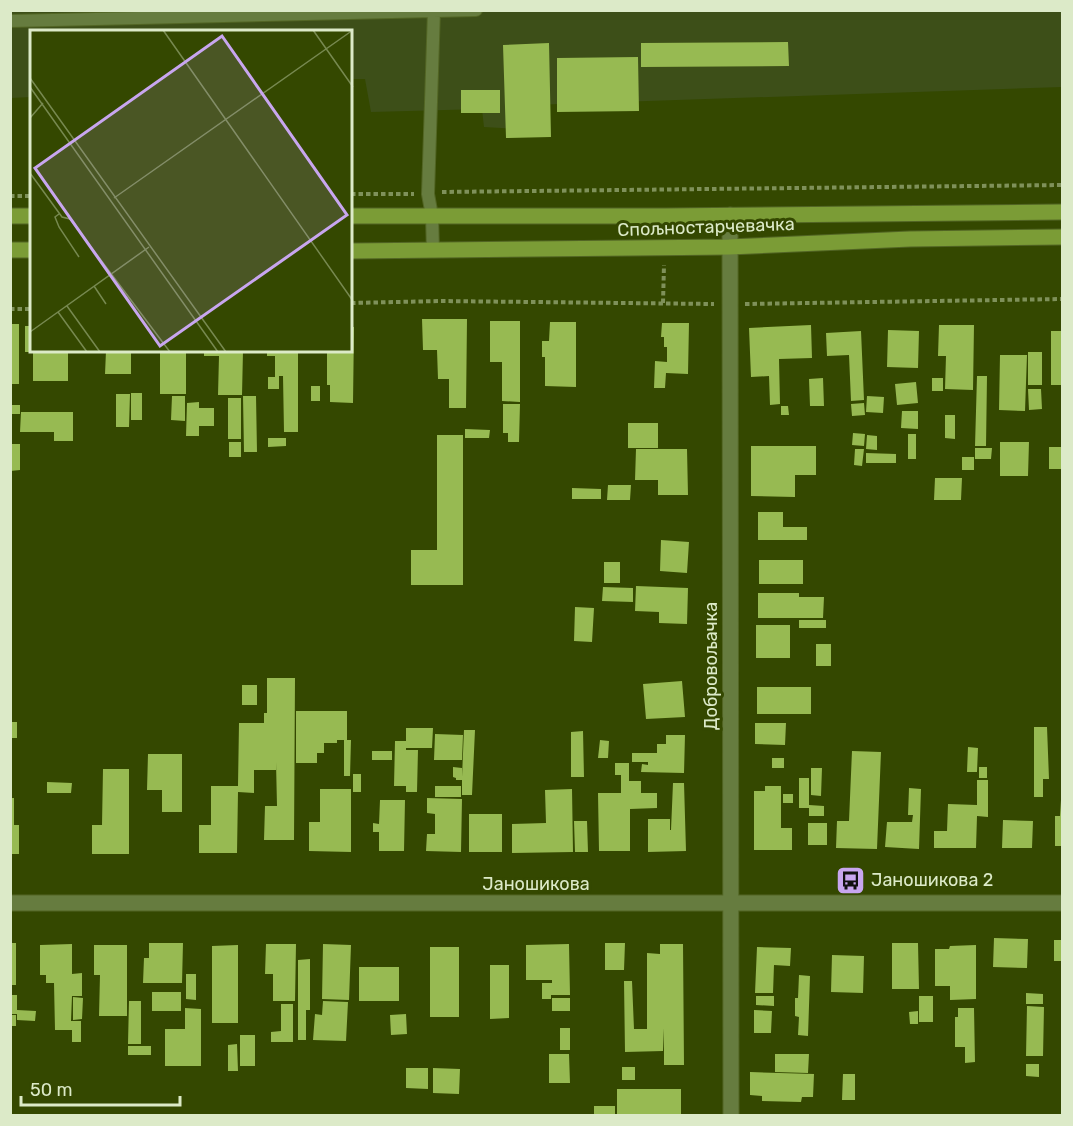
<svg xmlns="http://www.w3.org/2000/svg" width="1073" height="1126" font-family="Rubik,sans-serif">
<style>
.built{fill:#3d4f18}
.building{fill:#97ba52}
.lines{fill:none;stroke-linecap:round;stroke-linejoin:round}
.lane-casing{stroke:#526524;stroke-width:14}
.street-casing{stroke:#526524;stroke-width:17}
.secondary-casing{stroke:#526524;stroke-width:17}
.path{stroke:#7f915a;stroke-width:4;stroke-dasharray:4.5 3;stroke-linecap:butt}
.lane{stroke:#667c3f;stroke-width:12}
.street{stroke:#667c3f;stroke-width:15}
.secondary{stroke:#7b9c36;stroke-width:15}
.labels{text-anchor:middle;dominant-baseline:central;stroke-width:6;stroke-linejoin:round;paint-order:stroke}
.street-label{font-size:18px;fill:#dceac8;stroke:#344800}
.poi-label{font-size:18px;fill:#dceac8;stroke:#344800;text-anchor:start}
.inset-road{fill:none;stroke:#778950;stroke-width:1.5}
.view{fill:#c8a6ef;fill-opacity:0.15;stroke:#c8a6ef;stroke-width:3}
.inset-edge{fill:none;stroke:#dceac8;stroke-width:3}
</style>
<rect width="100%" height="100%" fill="#344800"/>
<!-- built -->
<path class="built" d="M11,11H1062V87L531,105L533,130L484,127L482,109L371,112L365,79H351V32H32L31,97L11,98Z"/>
<!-- building -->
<path class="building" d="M788,42L789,66L641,67V43Z
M549,43L551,137L506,138L503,45Z
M638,57L639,111L557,112V58Z
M461,90H500V113H461Z
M422,319H467L466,408H449V379H438L437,350H423Z
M490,321H520V402L502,401V362H490Z
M550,322H576V387L545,386V357H542V341H549Z
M662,323H689L688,374L666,373L665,388H654L655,361L667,362V347H664V337H661Z
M10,324H19V384H10Z
M811,325L812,358L779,359L780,404L770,405L769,376L751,377L749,328Z
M939,325H974L973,390L945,389L946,356H938Z
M25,326H32V352H25Z
M351,327H354L353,403L330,402V385H327V351H351Z
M888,330L919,331L918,368L887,367Z
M861,331L864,400L851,401L849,355L827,356L826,333Z
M1051,331H1062V385H1051Z
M33,351H68V381H33Z
M106,351H131V374H105Z
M160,351H186V394H160Z
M204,351H243L242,395H218L219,356H204Z
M267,351H298V432H284L283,376H279V389H268V377H275V356H267Z
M1028,352H1042V385H1028Z
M1000,355H1027L1025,411L999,410Z
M977,376H987L986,446H975Z
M823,378L824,406H810L809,379Z
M932,378H943V391H932Z
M916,382L918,403L897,405L895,384Z
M311,386H320V401H311Z
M1028,389H1041L1042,409L1029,410Z
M131,393H142V420H131Z
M116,394H130L129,427H116Z
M172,396H185V421L171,420Z
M243,396H256L257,452H244Z
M867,396L884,397L883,413L866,412Z
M228,398H241V439H228Z
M199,402V408H214V426H199V436H186L187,403Z
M864,403L865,415L852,416L851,404Z
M503,404H520L519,442H508V433H503Z
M10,405H20V414H10Z
M781,406H788L789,415H781Z
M902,411H918V429L901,428Z
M21,412H73V441H54V432H20Z
M945,415H955V439L945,438Z
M628,423H658V448H628Z
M465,429L490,430L489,438H465Z
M853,433L865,434L864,446L852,445Z
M908,434H916V459H908Z
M437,435H463V585H411V550H437Z
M867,435L877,436V450L866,449Z
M268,438H286V446L268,447Z
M229,442H241V457H229Z
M1000,442H1029L1028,476H1000Z
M10,444H20V470L10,471Z
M751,446H816V475H795V497L751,496Z
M1049,447H1062V469H1049Z
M975,448H992L991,459H975Z
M636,449H687L688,495H658V480H635Z
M855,449H864L862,466L854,465Z
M866,453L896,454V463H866Z
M962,457H974V470H962Z
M935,478H962L961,500H934Z
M608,485H631L630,500H607Z
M572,488L601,489V499H572Z
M758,512H783V527H807V540H758Z
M661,540L689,542L687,573L660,571Z
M759,560H803V584H759Z
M604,562H620V583H604Z
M636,586L688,588L687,624L659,623V612L635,611Z
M603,587L633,588V602L602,601Z
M758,593H799V597H824L823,618H758Z
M575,607L594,608L592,642L574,641Z
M799,620H826V628H799Z
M756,625H790V658H756Z
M816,644H831V666H816Z
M267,678H295L294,840H264L265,806H277L276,762V770H254V793L238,792L237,853H199V825H211V786H238L239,723H264V713H267Z
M682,681L685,717L646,719L643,684Z
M242,685H257V705H242Z
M757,687H811V714H757Z
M296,711H347V740H351L350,776H344V740H337V743H324V753H317V763H296Z
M10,722H17V738H10Z
M755,723H786L785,745L755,744Z
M1034,727H1047L1049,779H1043V797H1034Z
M406,728H433L432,748H406V750H418L417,792H406V786H394L395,741H406Z
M464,730H475L472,795H462V780H456V778L453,777V767L462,768V777Z
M583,731L584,777H571V732Z
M435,734L463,735L462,760H434Z
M666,735H685L684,773L641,772L642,764L648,765V762H632V753H657V744H666Z
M600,740L609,741L608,758H598Z
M968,747L978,748L977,772H967Z
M372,751H392V760H372Z
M852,751L881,752L877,849L836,848L837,821H849Z
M148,754H182V812H162V790H147Z
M772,758H784V768H772Z
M615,763H629V781H641V793H657V808L630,809V851H599L598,793H621V775H615Z
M979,767H987V778H979Z
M811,768H822L821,796L811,795Z
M103,769H129V854H92V825H102Z
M353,774H361V792H353Z
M799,778H809V805L824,806V816H809V808H799Z
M977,780H988V817L977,816L976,848H934V831H947L948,804L977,805Z
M47,782L72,783L71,793H47Z
M673,783H684L686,851L648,852V819H670V830H671Z
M435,786H461V797H435Z
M765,786H781V828H792V850H754V791H765Z
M909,788L921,789L919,849L885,847L887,822H912L913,815H908Z
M320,789H351V852L309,851V822H320Z
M572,789L573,852L512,853V824L546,823L545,790Z
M783,794H793V803H783Z
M10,798H14V825H19V854H10Z
M427,798L462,799L461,852L426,851L427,834H435V814L427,813Z
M380,800H405L404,851H379V832H373V823L379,824Z
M1061,800H1062V846H1055V816H1060Z
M469,814H502V852H469Z
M1003,820L1033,821L1032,848H1002Z
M574,821H587L588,852H575Z
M808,823H827V845H808Z
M994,938L1028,939L1027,968L993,967Z
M1054,940H1062V961H1054Z
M10,943H16V985H10Z
M149,943H183L182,983H143L144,958H149Z
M605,943H625L624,970H605Z
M892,943H918L919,989H892Z
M72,944V974L82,973V996H72L71,1021H81V1042H72V1030H55L54,983H46V975H40V945Z
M266,944H296L295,1001H273V974H265Z
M323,944L351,945L349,1000L322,999Z
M569,944L570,995H551V999H542V983H552V980H526V945Z
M660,944H683L684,1065H664V1028L663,1051L625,1052L624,981H632L634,1029H647V953L660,954Z
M94,945H127V1016H99L100,975H94Z
M238,945V1023H212V946Z
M976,945V999L950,1000V986H935V949H949L950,946Z
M430,947H459V1017H430Z
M757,947L791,948L790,966L774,965L773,993H755Z
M832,955L864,956L863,993L831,992Z
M310,959V1010H306V1040H298V960Z
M490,965H509V1018L490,1019Z
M359,967H399V1001H359Z
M186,974H196V1000L186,999Z
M799,975L810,976L808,1036L798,1035L799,1017L795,1016V998H798Z
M152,992H181V1011H152Z
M1026,993L1043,994V1004H1026Z
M10,995H17V1010L36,1011L35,1021L17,1020V1014H10Z
M756,996H774V1006L756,1005Z
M919,996H933V1022H919Z
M73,997L83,998L82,1019L73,1020Z
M552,998H570V1011H552Z
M129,1001H141V1044H128Z
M323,1001L348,1002L346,1041L313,1040L315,1014L322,1015Z
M281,1004H293V1042H271V1032L281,1031Z
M1027,1006L1044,1007L1043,1056H1026Z
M185,1008L201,1009V1066H165V1029H185Z
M958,1008H974L975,1062L965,1063V1047H955V1017H958Z
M754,1010L772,1011L771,1033H754Z
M918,1011V1024H910L909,1012Z
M406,1014L407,1034L391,1035L390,1015Z
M10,1015H16V1026H10Z
M560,1028H570V1050H560Z
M240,1035H255V1066H240Z
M237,1044L238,1071H228V1045Z
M128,1046H151V1055H128Z
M549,1054H569L570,1083H549Z
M775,1054H809L808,1073L775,1072Z
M1026,1064H1039V1077L1026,1076Z
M622,1067H635V1080H622Z
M406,1068H428V1089L406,1088Z
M433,1068L460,1069L459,1094L433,1093Z
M750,1072L814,1074L813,1097H802L801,1102L762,1101V1096L750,1095Z
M843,1074H855V1100H842Z
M617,1089H681V1115H617Z
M594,1106H615V1115H594Z"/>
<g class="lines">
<defs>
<path id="lane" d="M10,21L476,10
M433,251L432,216L428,194L434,10"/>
<path id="street" d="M730,215L731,1116
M10,903H1062"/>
<path id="secondary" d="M10,216H32
M351,216H665L1062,212
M10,250H32
M351,251L729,247L910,239L1062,237"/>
</defs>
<!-- lane casing -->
<use href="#lane" class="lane-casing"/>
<!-- street casing -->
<use href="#street" class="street-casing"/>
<!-- secondary casing -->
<use href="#secondary" class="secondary-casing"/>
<!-- path -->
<path class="path" d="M442,192L1062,185
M351,194H414
M10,196H32
M351,303L441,301L714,304
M663,303L664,265
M745,304L1062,299
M10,309H32"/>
<!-- lane -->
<use href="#lane" class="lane"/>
<!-- street -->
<use href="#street" class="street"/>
<!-- secondary -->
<use href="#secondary" class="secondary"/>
</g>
<!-- icons -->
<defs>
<symbol id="bus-square" viewBox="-11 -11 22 22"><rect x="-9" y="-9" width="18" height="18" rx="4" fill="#c8a6ef" stroke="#344800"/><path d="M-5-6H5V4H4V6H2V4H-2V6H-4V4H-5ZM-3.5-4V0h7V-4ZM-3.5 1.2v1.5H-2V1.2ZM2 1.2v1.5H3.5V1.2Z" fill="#111"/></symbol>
</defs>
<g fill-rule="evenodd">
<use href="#bus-square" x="834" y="864" width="33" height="33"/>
</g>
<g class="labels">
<!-- street labels -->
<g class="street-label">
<text transform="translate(706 227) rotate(-2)">Спољностарчевачка</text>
<text transform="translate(711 666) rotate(-90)">Добровољачка</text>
<text x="536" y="884">Јаношикова</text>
</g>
<!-- poi labels -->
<g class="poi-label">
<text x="871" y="880">Јаношикова 2</text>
</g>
</g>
<!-- overview -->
<g transform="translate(30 30)">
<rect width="322" height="322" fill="#344800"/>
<path class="inset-road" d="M133,0L323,271M283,0L323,57M0,48L196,322M0,57L188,322M0,88L13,73M0,143L32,187L40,189L140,322M84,168L323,0M29,184L25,187L29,197L49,227M64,256L76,274M37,276L70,322M28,282L57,322M0,302L119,217"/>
<path class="view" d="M192,6L317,185L130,316L5,138Z"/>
<rect width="322" height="322" class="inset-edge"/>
</g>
<!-- border -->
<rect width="1073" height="1126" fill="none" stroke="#dceac8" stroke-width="24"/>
<!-- scale -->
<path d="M21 1096v9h159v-9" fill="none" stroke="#dceac8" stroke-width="3"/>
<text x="30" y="1096" font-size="18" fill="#dceac8" stroke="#344800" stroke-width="4.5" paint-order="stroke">50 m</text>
</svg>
